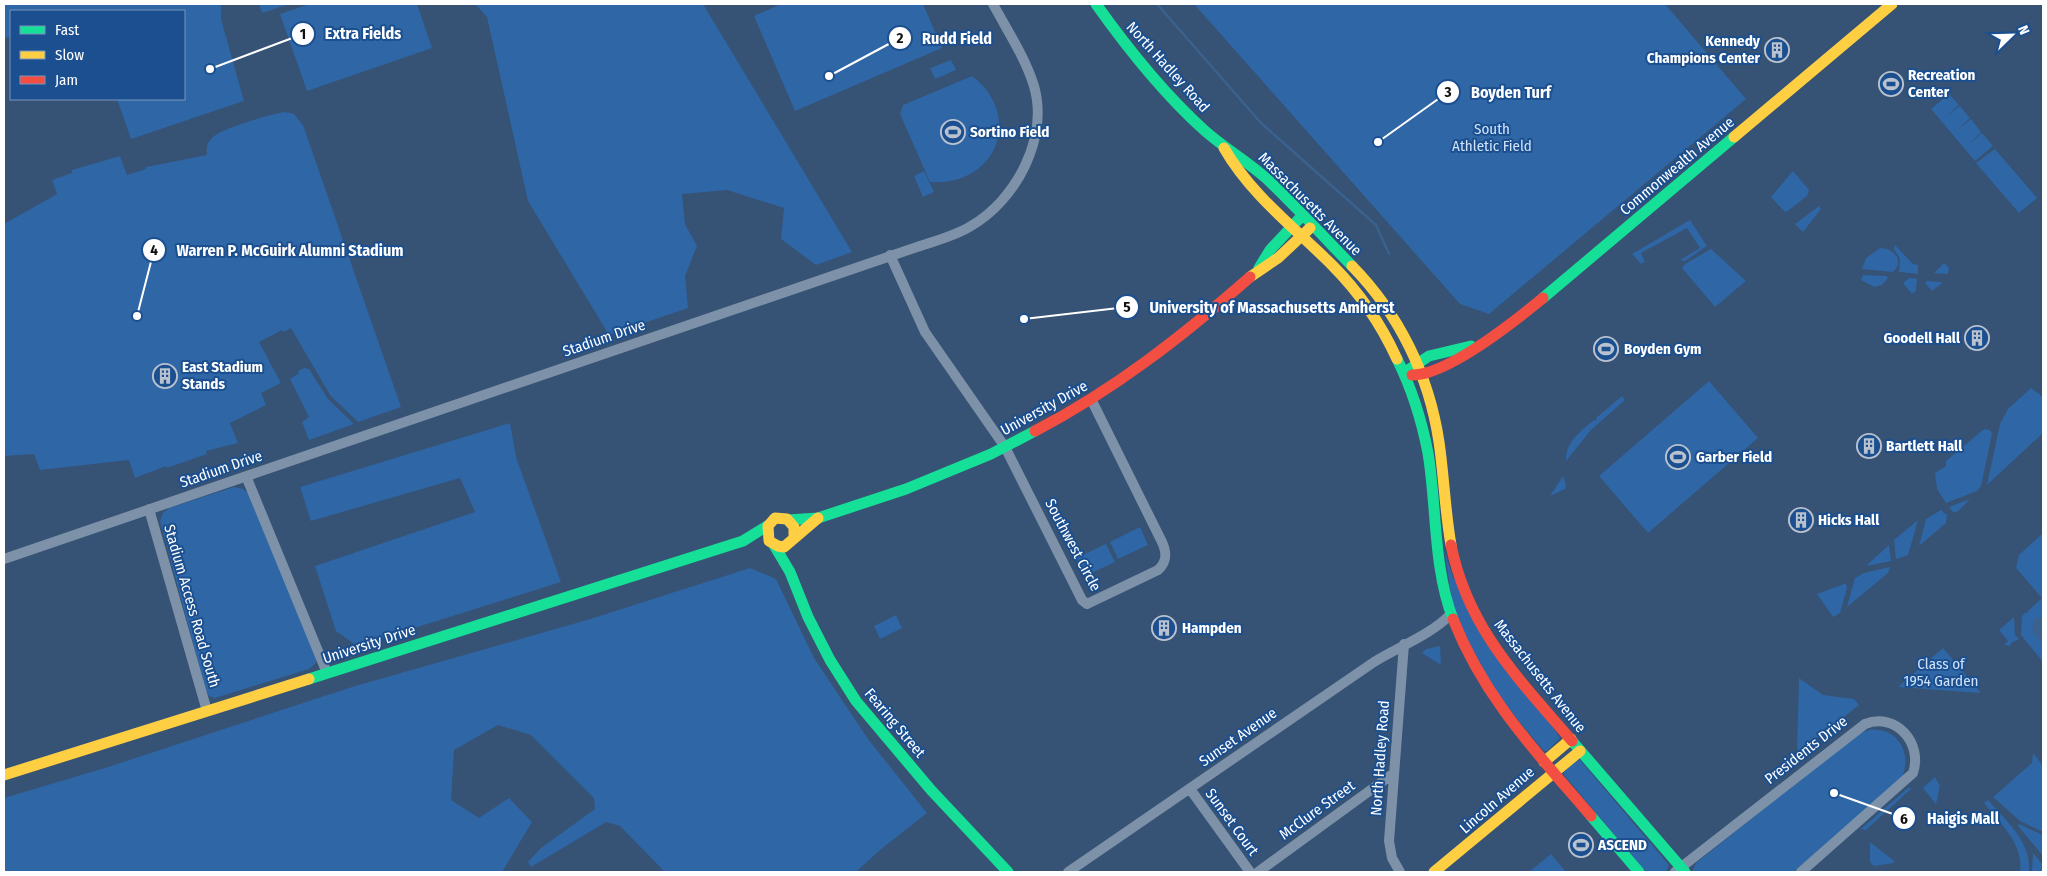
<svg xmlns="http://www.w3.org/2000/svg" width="2047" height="876" font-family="'Fira Sans Condensed',sans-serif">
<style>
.green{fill:#2f66a5}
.water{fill:#3b618d}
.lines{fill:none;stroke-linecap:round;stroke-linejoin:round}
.stream{stroke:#3b618d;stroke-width:2.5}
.street{stroke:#7d92a8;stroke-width:10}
.fast{stroke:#16e098;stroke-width:11}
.slow{stroke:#ffcf43;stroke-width:11}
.jam{stroke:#f24e42;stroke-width:11}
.labels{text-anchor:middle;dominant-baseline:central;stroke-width:4;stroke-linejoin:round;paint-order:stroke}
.poi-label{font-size:15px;font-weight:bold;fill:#fff;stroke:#1b4f8f;text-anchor:start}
.street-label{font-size:15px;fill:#fff;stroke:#1b4f8f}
.park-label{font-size:15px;fill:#cfe3fa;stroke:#1b4f8f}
.leader{fill:none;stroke:#fff;stroke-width:2}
.callout-dot{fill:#fff;stroke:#1b4f8f;stroke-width:2}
.mark-label{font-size:15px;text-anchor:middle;font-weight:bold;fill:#111}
.callout-label{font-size:16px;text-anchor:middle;font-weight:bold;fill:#fff;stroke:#1b4f8f;stroke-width:4;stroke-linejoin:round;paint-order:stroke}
</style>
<rect width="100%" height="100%" fill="#365274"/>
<!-- green -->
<path class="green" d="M4,4H221V19L244,101L131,139L117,99H184V11H11V36L4,39Z
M259,4H289L262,13Z
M310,4H417L432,48L307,91L280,14Z
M475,4H703L852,252L816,265L781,239L784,208L727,190L682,194L685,224L697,246L685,276L688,308L609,335L528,201L487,17Z
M781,4H923L942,48L795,111L754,16Z
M1194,4H1665L1746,99L1489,314L1460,304Z
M951,60L956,70L935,79L930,68Z
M972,76C1024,115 997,187 930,182L900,114L903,105Z
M1949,94L1959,105L1946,116L1960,106L1970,118L1957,130L1971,119L1981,132L1969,144L1982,133L1993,146L1975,161L1931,109Z
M285,112L294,114L303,125L401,407L358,422L330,395L291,328L284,332L282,330L259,342L281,383L261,393L266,405L230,423L238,443L206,451L207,454L167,468L166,466L135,478L129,460L40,470L34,454L4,456V224L57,194L52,180L72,173V170L120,156L127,175L146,169V167L207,155C206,148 207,142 213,137C222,128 271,114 285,112Z
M1995,149L2037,198L2019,213L1976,163Z
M924,171L934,192L923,197L914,176Z
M1793,171L1809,190L1807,196L1788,211L1785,212L1771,197Z
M1819,206L1821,209L1803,232L1795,224Z
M1690,220L1707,246L1685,261L1680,260L1700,248L1687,228L1641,253L1645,262L1641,264L1632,254Z
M1895,245L1913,264L1918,265V274L1899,272L1900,259L1894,249Z
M1880,248C1894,248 1905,261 1893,272L1862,269L1866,258Z
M1711,249L1746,281L1715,307L1682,268L1685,264Z
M1944,263L1949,268L1948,274L1934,273Z
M1863,275L1886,276L1888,278L1882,285L1874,287L1861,280Z
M1909,278L1917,279L1916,291L1912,294L1903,283Z
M1926,281L1941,282L1942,283L1932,291L1925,283Z
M304,368L309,369L328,399L354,424L309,440L302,422L309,417L290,379L299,373L298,371Z
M1709,381L1758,438L1648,533L1599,476Z
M2031,388L2043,397V433L1987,485L2000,424L2008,409Z
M1622,396L1625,400L1591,430L1566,461C1565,442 1581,431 1594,420L1597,421L1596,418Z
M510,423L516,457L561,582L357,646L336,631L315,566L475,512L460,478L311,521L300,487Z
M1984,429L1990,430L1992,434L1981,486L1977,491L1946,503L1937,489L1935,473L1946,466V461Z
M1563,476L1566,485L1565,489L1550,496Z
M234,487L243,489L249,494L316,657V663L309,669L215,698L209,696L206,690L160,521L163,513L169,508Z
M1970,499L1957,512H1953L1949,507Z
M1941,510L1947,515L1946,523L1919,546L1926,519Z
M1918,520L1908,555L1896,559L1894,540Z
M1140,527L1148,545L1118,559L1110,542Z
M2043,533V662L2021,635L2022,616L2026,612L2028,614V611L2042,598L2016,568L2019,555Z
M1106,544L1115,562L1085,576L1076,558Z
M1889,545L1891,561L1867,566L1868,564Z
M1444,549L1453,577L1560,738L1547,751H1544C1506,707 1473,665 1455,609C1449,590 1448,569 1444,549Z
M1890,567L1888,573L1847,607L1855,578L1864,573Z
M750,568L776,579L814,658L868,739L927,813L880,850L856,872H665L620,826L606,822L531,867L528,862L541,848L595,809L594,798L531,735L498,725L454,750L451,800L479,818L509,798L532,822L502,872H4V798L108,767L355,686L587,620Z
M1844,584H1846L1847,588L1840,613L1833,617L1817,594Z
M896,615L902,628L880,639L874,626Z
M2014,617L2015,635L2019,639L2011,643L2010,646L2004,645L2008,641L1999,630Z
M1440,646L1441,665L1422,653L1426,649Z
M1943,648L1981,693L1898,687Z
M1799,678L1823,695L1854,699L1859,705L1800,752L1797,749Z
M1869,730C1896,726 1913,752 1902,777L1794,872H1692L1696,863L1858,734Z
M2033,753L2043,766V832L2020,821L1993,797L2032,763Z
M1580,760L1669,865L1666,872H1646L1564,775V772L1575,761Z
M1935,777L1940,786L1936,804L1923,788Z
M1908,788H1912L1866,830L1861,829Z
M1988,800C2006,821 2032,842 2029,872H2020C2024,844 2000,823 1984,803Z
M2019,824L2043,835V856L2018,826Z
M1870,842L1894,861V863L1874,866L1870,862Z
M2033,853L2043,865V872H2032Z
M1551,854L1566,872H1529Z"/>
<!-- water -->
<path class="water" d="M2043,616V644L2032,631L2034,620Z"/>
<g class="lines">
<!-- stream -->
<path class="stream" d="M1157,4L1261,123L1376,225L1389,254"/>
<!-- street -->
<path class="street" d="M890,255L925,332L1005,447L1082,600L1087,604L1158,570C1167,562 1167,553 1162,542L1091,399
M246,476L327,673
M149,509L207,711
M4,559L917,247C935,241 955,236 971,226C1016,200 1049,138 1034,86C1025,57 1007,30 993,4
M1190,789L1250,872
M1068,872L1374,662C1400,646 1429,636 1451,614
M1258,872L1394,773
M1400,872L1392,858L1389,841L1404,644
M1675,872L1865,724C1896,712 1923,743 1913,773L1801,872"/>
<!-- fast -->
<path class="fast" d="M1096,4C1128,49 1163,93 1204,130C1224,148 1247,161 1267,179C1296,207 1324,237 1352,266
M1259,268L1270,250L1299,219
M1543,298L1734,137
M1397,359C1411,387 1422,422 1428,453C1437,508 1433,567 1453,619
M1408,370L1429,356L1471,346
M788,520L818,518L906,489L991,454L1035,431
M774,545L790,572L808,617L830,660L856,701L931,790L1008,872
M309,679L743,541L767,526
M1572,741L1685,872
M1591,816L1639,872"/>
<!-- slow -->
<path class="slow" d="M1734,137L1892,4
M1224,148C1251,195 1295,228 1332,265C1359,292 1381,324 1397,359
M1352,266C1399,314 1429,375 1439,442C1444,476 1445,511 1451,545
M1250,277L1278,258L1310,228
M794,537V527L787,519L775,518L768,526L769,541L778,546L784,547L818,518
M1544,762L1571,739
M4,775L309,679
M1434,872L1580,751"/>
<!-- jam -->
<path class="jam" d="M1412,375C1447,375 1515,321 1543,298
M1035,431C1114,390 1184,335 1250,277
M1451,545C1468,629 1519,679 1572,741
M1453,619C1484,698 1537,753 1591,816"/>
</g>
<!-- icons -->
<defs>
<symbol id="building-ring" viewBox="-11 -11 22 22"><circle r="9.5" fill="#1b4f8f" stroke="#b9c2ce" stroke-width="1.5"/><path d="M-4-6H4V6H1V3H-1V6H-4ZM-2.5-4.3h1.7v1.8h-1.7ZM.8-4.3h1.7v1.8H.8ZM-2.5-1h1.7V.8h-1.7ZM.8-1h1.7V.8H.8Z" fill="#b9c2ce"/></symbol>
<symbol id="stadium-ring" viewBox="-11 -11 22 22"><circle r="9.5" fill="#1b4f8f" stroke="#b9c2ce" stroke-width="1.5"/><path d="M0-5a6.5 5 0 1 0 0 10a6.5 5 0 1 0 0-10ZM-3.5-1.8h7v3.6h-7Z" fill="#b9c2ce"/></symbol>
</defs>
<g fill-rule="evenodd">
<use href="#building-ring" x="1763" y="36" width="28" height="28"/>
<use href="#stadium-ring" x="1877" y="70" width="28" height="28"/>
<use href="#stadium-ring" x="939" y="118" width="28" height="28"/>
<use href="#building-ring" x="1963" y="324" width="28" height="28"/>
<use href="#stadium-ring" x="1592" y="335" width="28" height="28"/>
<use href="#building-ring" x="151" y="362" width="28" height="28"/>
<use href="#building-ring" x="1855" y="432" width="28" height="28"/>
<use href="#stadium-ring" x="1664" y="443" width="28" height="28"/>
<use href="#building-ring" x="1787" y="506" width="28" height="28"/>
<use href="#building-ring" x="1150" y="614" width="28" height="28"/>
<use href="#stadium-ring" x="1567" y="831" width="28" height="28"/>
</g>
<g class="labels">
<!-- poi labels -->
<g class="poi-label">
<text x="1760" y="41" text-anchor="end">Kennedy<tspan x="1760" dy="17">Champions Center</tspan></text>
<text x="1908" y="75">Recreation<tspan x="1908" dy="17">Center</tspan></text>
<text x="970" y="132">Sortino Field</text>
<text x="1960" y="338" text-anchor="end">Goodell Hall</text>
<text x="1624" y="349">Boyden Gym</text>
<text x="182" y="367">East Stadium<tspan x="182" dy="17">Stands</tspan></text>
<text x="1886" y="446">Bartlett Hall</text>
<text x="1696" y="457">Garber Field</text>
<text x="1818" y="520">Hicks Hall</text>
<text x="1182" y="628">Hampden</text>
<text x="1598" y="845">ASCEND</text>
</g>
<!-- street labels -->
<g class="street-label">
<text transform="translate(1168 67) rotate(48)">North Hadley Road</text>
<text transform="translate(1677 166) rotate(-40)">Commonwealth Avenue</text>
<text transform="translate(1310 204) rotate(45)">Massachusetts Avenue</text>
<text transform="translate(604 338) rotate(-19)">Stadium Drive</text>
<text transform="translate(1044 408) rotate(-29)">University Drive</text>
<text transform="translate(221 469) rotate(-19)">Stadium Drive</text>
<text transform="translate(1073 545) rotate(62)">Southwest Circle</text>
<text transform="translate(192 606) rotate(74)">Stadium Access Road South</text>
<text transform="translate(369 644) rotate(-18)">University Drive</text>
<text transform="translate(1540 676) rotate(52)">Massachusetts Avenue</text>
<text transform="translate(895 723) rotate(50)">Fearing Street</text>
<text transform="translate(1238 737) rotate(-35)">Sunset Avenue</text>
<text transform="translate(1806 750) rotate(-38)">Presidents Drive</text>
<text transform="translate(1380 758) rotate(-86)">North Hadley Road</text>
<text transform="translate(1497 800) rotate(-41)">Lincoln Avenue</text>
<text transform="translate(1317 810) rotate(-36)">McClure Street</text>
<text transform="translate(1232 822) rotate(54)">Sunset Court</text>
</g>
<!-- park labels -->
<g class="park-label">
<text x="1492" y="129">South<tspan x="1492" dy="17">Athletic Field</tspan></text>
<text x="1941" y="664">Class of<tspan x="1941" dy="17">1954 Garden</tspan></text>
</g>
</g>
<!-- callouts -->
<path class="leader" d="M210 69L303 34M829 76L900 38M1378 142L1448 92M137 316L154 250M1024 319L1127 307M1834 793L1904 818"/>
<g class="callout-dot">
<circle cx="210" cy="69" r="5"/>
<circle cx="829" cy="76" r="5"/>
<circle cx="1378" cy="142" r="5"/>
<circle cx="137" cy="316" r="5"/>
<circle cx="1024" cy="319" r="5"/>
<circle cx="1834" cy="793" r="5"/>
<circle cx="303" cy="34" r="12"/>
<circle cx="900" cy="38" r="12"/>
<circle cx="1448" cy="92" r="12"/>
<circle cx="154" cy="250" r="12"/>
<circle cx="1127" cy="307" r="12"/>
<circle cx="1904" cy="818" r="12"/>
</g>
<g class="mark-label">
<text x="303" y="39">1</text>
<text x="900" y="43">2</text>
<text x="1448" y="97">3</text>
<text x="154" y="255">4</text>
<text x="1127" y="312">5</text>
<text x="1904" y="824">6</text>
</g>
<g class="callout-label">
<text x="363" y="39">Extra Fields</text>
<text x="957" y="44">Rudd Field</text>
<text x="1511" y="98">Boyden Turf</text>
<text x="290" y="256">Warren P. McGuirk Alumni Stadium</text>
<text x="1272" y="313">University of Massachusetts Amherst</text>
<text x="1963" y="824">Haigis Mall</text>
</g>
<!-- border -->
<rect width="2047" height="876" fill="none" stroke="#ffffff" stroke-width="10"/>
<!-- legend -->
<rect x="10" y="10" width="175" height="90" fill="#1b4f8f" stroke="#7695bc"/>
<rect x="20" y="26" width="25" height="8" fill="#16e098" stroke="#7695bc"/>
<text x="55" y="35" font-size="15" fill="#ffffff">Fast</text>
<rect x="20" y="51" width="25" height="8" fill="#ffcf43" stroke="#7695bc"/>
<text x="55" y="60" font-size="15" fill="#ffffff">Slow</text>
<rect x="20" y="76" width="25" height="8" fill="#f24e42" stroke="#7695bc"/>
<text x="55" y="85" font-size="15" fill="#ffffff">Jam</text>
<!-- north arrow -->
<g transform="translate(2012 35) rotate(67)" stroke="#1b4f8f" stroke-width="4" paint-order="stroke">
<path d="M0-4L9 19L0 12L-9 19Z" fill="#ffffff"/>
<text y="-8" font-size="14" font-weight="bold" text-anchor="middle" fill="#ffffff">N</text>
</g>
</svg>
